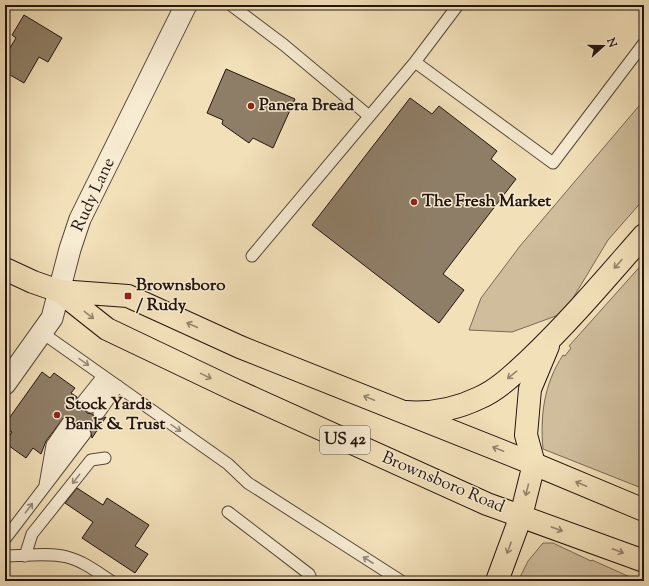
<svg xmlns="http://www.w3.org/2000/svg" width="649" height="586" font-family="'Sorts Mill Goudy',serif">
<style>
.green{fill:#cfbd9c;stroke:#796856}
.building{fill:#8f7e67;stroke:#23140f}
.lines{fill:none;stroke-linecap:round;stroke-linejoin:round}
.lane-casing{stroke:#57473a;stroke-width:13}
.street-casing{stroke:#57473a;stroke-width:23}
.primary-casing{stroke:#23140f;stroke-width:24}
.highway-casing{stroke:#23140f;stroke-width:24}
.lane{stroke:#f7ebd2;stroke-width:11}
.street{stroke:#f7ebd2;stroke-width:21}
.primary{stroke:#f2e0b9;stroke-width:22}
.highway{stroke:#f2e0b9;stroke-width:22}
.oneway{stroke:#95846c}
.oneway2{stroke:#988a7a}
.poi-dot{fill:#8f2418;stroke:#f7ebd2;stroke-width:1.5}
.labels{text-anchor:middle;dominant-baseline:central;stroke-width:3;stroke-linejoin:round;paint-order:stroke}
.shield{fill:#f7ebd2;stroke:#63544a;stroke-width:1}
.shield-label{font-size:16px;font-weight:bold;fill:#23140f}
.poi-label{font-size:17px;font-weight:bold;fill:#23140f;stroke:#f7ebd2;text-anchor:start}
.street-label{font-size:17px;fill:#23140f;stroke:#f7ebd2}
</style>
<rect width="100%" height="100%" fill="#f2e0b9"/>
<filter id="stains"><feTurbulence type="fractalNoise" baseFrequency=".005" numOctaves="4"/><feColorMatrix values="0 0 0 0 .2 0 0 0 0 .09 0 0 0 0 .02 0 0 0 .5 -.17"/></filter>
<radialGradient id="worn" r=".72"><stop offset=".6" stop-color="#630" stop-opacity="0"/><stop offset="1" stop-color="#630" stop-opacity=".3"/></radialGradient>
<!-- green -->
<path class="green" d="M644,100V199L608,240L564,313L512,332L469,330L481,298L520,246Z
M644,262V489L543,449C540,415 544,384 563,355L565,356L571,348L569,346Z
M543,543H553L591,561L592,560L630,577L628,581H518L528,561Z"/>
<!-- building -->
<path class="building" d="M24,15L62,38L48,62L39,57L24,83L5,72V56L16,38L12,35Z
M226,69L295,99L273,148L253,138L249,143L222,124L223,120L207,113Z
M410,98L432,114L439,106L497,151L491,159L516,179L443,274L464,290L439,323L312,225Z
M42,372L50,378L54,373L75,388L71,393L77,397V404L79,407L84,408L87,413L92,414L95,418L99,420L106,417L92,438L90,429L83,427L80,423L75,421L72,416H65L46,441L41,454L33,448L26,458L5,443L12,432L5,428V424Z
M77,488L103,505L107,498L149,525L135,546L148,554L135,573L82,538L93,522L65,503Z"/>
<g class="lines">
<defs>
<path id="lane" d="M231,5L284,45L369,116
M415,62L458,5
M252,256L415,62L553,163L644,43
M41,332L228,464L248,483L401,581
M83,401L103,376
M91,407L110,381
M99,413L118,386
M52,468L59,451L76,428
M45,485L52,445L68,422
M228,512L309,574L312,581
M5,539L85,434
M5,556C25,556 48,552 67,557C83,561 97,572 111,581
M25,556L32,534L91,460L105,458"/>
<path id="street" d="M5,384L52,318L70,249L80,219L186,5"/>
<path id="primary" d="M5,269L33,282L59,291L128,296L240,347L534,464L644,510
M59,291L107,329L235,390L487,504L644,561
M521,516L534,464"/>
<path id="highway" d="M405,412C431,414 456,409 479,398C498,390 515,373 530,359C571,320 607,277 644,235
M534,464L526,435L530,389L548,346
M497,581L521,516"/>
</defs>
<!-- lane casing -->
<use href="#lane" class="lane-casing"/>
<!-- street casing -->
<use href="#street" class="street-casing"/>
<!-- primary casing -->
<use href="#primary" class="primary-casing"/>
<!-- highway casing -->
<use href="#highway" class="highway-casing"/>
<!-- lane -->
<use href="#lane" class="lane"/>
<!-- street -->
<use href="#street" class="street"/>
<!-- primary -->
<use href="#primary" class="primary"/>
<!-- highway -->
<use href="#highway" class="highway"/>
</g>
<!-- one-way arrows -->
<defs><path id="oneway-shaft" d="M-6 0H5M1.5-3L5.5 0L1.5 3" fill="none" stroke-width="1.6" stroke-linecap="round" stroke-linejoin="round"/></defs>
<g class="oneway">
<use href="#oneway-shaft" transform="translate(618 264) rotate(132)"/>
<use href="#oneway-shaft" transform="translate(89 315) rotate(38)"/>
<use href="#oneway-shaft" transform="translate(192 325) rotate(-156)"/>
<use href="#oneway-shaft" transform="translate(512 375) rotate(141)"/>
<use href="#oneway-shaft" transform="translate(206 376) rotate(26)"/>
<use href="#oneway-shaft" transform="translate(369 398) rotate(-158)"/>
<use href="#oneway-shaft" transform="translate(498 449) rotate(-158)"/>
<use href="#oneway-shaft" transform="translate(581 484) rotate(-157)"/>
<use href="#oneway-shaft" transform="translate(527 490) rotate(104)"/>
<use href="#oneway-shaft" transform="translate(557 529) rotate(20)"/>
<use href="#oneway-shaft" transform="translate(509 548) rotate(110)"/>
<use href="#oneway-shaft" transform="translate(618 551) rotate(21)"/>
</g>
<g class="oneway2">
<use href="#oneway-shaft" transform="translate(84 362) rotate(35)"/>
<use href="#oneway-shaft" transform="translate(176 428) rotate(35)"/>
<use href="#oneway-shaft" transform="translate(76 479) rotate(128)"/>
<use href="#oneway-shaft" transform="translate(29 508) rotate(-53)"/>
<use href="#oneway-shaft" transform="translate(368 560) rotate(-147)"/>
</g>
<!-- markers -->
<g class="poi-dot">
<circle cx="251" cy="106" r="4"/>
<circle cx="414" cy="202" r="4"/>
<rect x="124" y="292" width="8" height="8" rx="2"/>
<circle cx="57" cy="415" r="4"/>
</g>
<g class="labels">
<!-- shield labels -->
<rect class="shield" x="320" y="426" width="50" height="28" rx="3"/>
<g class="shield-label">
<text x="345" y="440">US 42</text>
</g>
<!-- poi labels -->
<g class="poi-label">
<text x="259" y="106">Panera Bread</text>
<text x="422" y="202">The Fresh Market</text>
<text x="136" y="286">Brownsboro<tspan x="136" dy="20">/ Rudy</tspan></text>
<text x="65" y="405">Stock Yards<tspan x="65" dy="20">Bank &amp; Trust</tspan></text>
</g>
<!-- street labels -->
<g class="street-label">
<text transform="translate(94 195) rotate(-65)">Rudy Lane</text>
<text transform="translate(443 483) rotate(23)">Brownsboro Road</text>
</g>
</g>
<!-- margin -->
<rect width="649" height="586" fill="none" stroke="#f2e0b9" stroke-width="20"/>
<rect x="6" y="6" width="637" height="574" fill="none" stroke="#23140f" stroke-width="2"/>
<rect x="10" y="10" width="629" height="566" fill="none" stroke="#23140f"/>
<!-- north arrow -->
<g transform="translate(603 46) rotate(69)" stroke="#f7ebd2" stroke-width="3" paint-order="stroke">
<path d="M0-3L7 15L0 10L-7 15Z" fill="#23140f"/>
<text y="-6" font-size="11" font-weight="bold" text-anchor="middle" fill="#23140f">N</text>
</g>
<rect width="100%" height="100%" filter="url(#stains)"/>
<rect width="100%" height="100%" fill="url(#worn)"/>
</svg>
